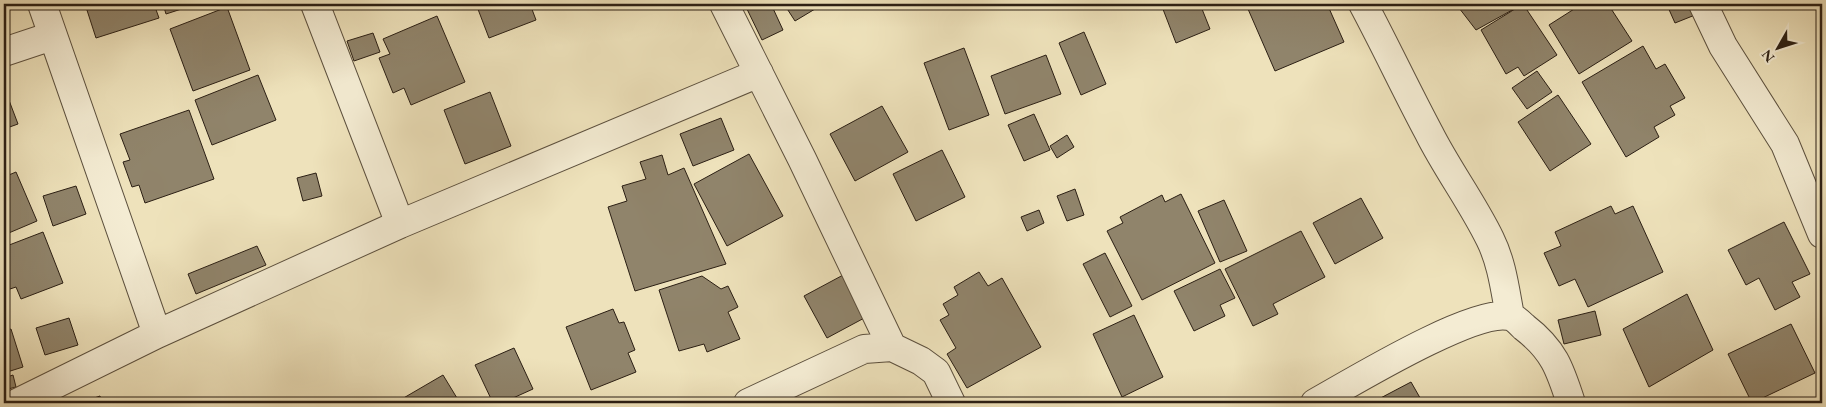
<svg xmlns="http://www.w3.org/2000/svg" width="1826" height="407" font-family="'EB Garamond',serif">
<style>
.building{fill:#90846b;stroke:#2b1f14}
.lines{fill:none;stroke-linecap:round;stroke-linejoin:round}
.minor-casing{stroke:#5c503e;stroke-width:30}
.minor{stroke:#f4ecd3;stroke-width:28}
</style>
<rect width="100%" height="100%" fill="#eee2bb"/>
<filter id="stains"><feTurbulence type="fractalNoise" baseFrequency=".004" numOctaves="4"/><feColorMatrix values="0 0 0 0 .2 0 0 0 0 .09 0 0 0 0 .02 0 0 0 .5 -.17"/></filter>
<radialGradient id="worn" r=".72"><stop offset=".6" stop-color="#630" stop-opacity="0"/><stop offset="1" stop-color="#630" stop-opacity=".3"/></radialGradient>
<!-- building -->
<path class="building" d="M85,4H154L159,18L96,38Z
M163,4H197L166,14Z
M476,4H530L536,20L489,38Z
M752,4H771L783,30L762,40L746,7Z
M784,4H812L815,9L795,21Z
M1161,4H1200L1210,29L1176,43Z
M1260,4H1334L1328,6L1344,42L1275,71L1248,9Z
M1456,4H1523L1476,30Z
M1523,4L1557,55L1524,76L1518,67L1506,74L1481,30Z
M1582,4H1608L1632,41L1579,74L1549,25Z
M1669,4H1690L1695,15L1675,23L1667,5Z
M227,7L250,70L193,91L170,29Z
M437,16L465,82L411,105L404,88L393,93L379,58L390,54L383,39Z
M1084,32L1106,84L1081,95L1059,43Z
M373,33L380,52L354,61L347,41Z
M1643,46L1656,69L1665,64L1685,98L1670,106L1675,115L1654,127L1659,137L1626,157L1582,82Z
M964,48L989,115L949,130L924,63Z
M1046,55L1061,94L1005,114L991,76Z
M1537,71L1552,92L1527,109L1512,88Z
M258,75L276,120L212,145L195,100Z
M490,92L511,146L465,164L444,110Z
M7,95L18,124L4,129V96Z
M1558,95L1591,144L1550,171L1518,122Z
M882,106L908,152L855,181L830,134Z
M189,110L214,179L145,203L139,185L132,187L123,162L130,160L120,134Z
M1034,114L1050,150L1024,161L1008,125Z
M721,118L734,150L693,166L680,134Z
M1067,135L1074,147L1057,158L1050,146Z
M942,150L965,197L916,221L893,174Z
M749,154L783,216L727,246L694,184Z
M662,155L668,175L684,168L726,264L635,291L608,207L627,201L622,186L646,179L640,162Z
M16,172L37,221L4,235V177Z
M316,173L322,196L303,201L297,178Z
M76,186L86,214L53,226L43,196Z
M1075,189L1084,215L1067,221L1057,196Z
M1181,194L1215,263L1142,300L1107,231L1123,223L1120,217L1162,195L1165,202Z
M1361,198L1383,238L1335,264L1313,223Z
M1224,200L1247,251L1220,262L1198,211Z
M1611,206L1615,214L1633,206L1663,272L1588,307L1575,279L1559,286L1544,253L1561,246L1555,232Z
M1039,210L1044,223L1027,231L1021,217Z
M1784,222L1810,274L1792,282L1800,297L1775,310L1759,278L1746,285L1728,250Z
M1301,231L1325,277L1273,304L1278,314L1253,326L1225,269Z
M43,232L63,283L21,299L16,287L4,291V265L8,264L4,254V247Z
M257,246L266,265L196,294L188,274Z
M1105,253L1132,306L1110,317L1083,264Z
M1220,269L1235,298L1220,305L1225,316L1194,331L1174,291Z
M979,272L988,286L1002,278L1041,347L967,388L947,354L956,348L940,320L949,315L943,304L958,295L954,287Z
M845,274L868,316L827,338L804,296Z
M702,276L721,289L728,286L738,307L728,312L740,339L707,352L704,344L679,351L659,290Z
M1687,294L1713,350L1649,387L1623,329Z
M613,309L619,323L624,322L635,350L628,353L636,372L591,390L566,327Z
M1595,311L1601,335L1564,344L1558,320Z
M1134,315L1163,377L1122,397L1093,334Z
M69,318L78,345L45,355L36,328Z
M1791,324L1815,373L1752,403L1728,354Z
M11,329L23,367L4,373V331Z
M514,348L533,389L502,403H493L475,365Z
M13,375L16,387L4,390V378Z
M443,375L460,403H395Z
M1411,382L1423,403H1373V402Z
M100,396L102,403H80Z
M257,399L258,403H243Z"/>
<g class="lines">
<defs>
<path id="minor" d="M42,4L157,334
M315,4L400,224
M724,4L802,159L892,347
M1363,4C1386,47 1406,90 1429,133C1447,169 1472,202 1490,239C1502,263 1505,290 1510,316
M1703,4L1723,46L1785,144L1822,234
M4,52L52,36
M17,403L157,334L400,224L759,73
M748,403L864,349L892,347L921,361L936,372L951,403
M1315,403C1351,383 1472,309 1509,316C1514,317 1520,323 1524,327C1554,350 1560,369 1571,403"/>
</defs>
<!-- minor casing -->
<use href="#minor" class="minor-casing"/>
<!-- minor -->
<use href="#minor" class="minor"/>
</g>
<!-- margin -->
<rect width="1826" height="407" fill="none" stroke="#eee2bb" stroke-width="20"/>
<rect x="5" y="5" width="1816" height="397" fill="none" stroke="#2b1f14" stroke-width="2.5"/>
<rect x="10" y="10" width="1806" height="387" fill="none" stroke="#2b1f14"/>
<!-- north arrow -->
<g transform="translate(1778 48) rotate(231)" stroke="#f4ecd3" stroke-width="4" paint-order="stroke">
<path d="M0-4L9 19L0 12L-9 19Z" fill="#2b1f14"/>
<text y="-8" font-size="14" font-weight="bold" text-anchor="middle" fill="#2b1f14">N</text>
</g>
<rect width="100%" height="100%" filter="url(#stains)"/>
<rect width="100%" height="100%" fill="url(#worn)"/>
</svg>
